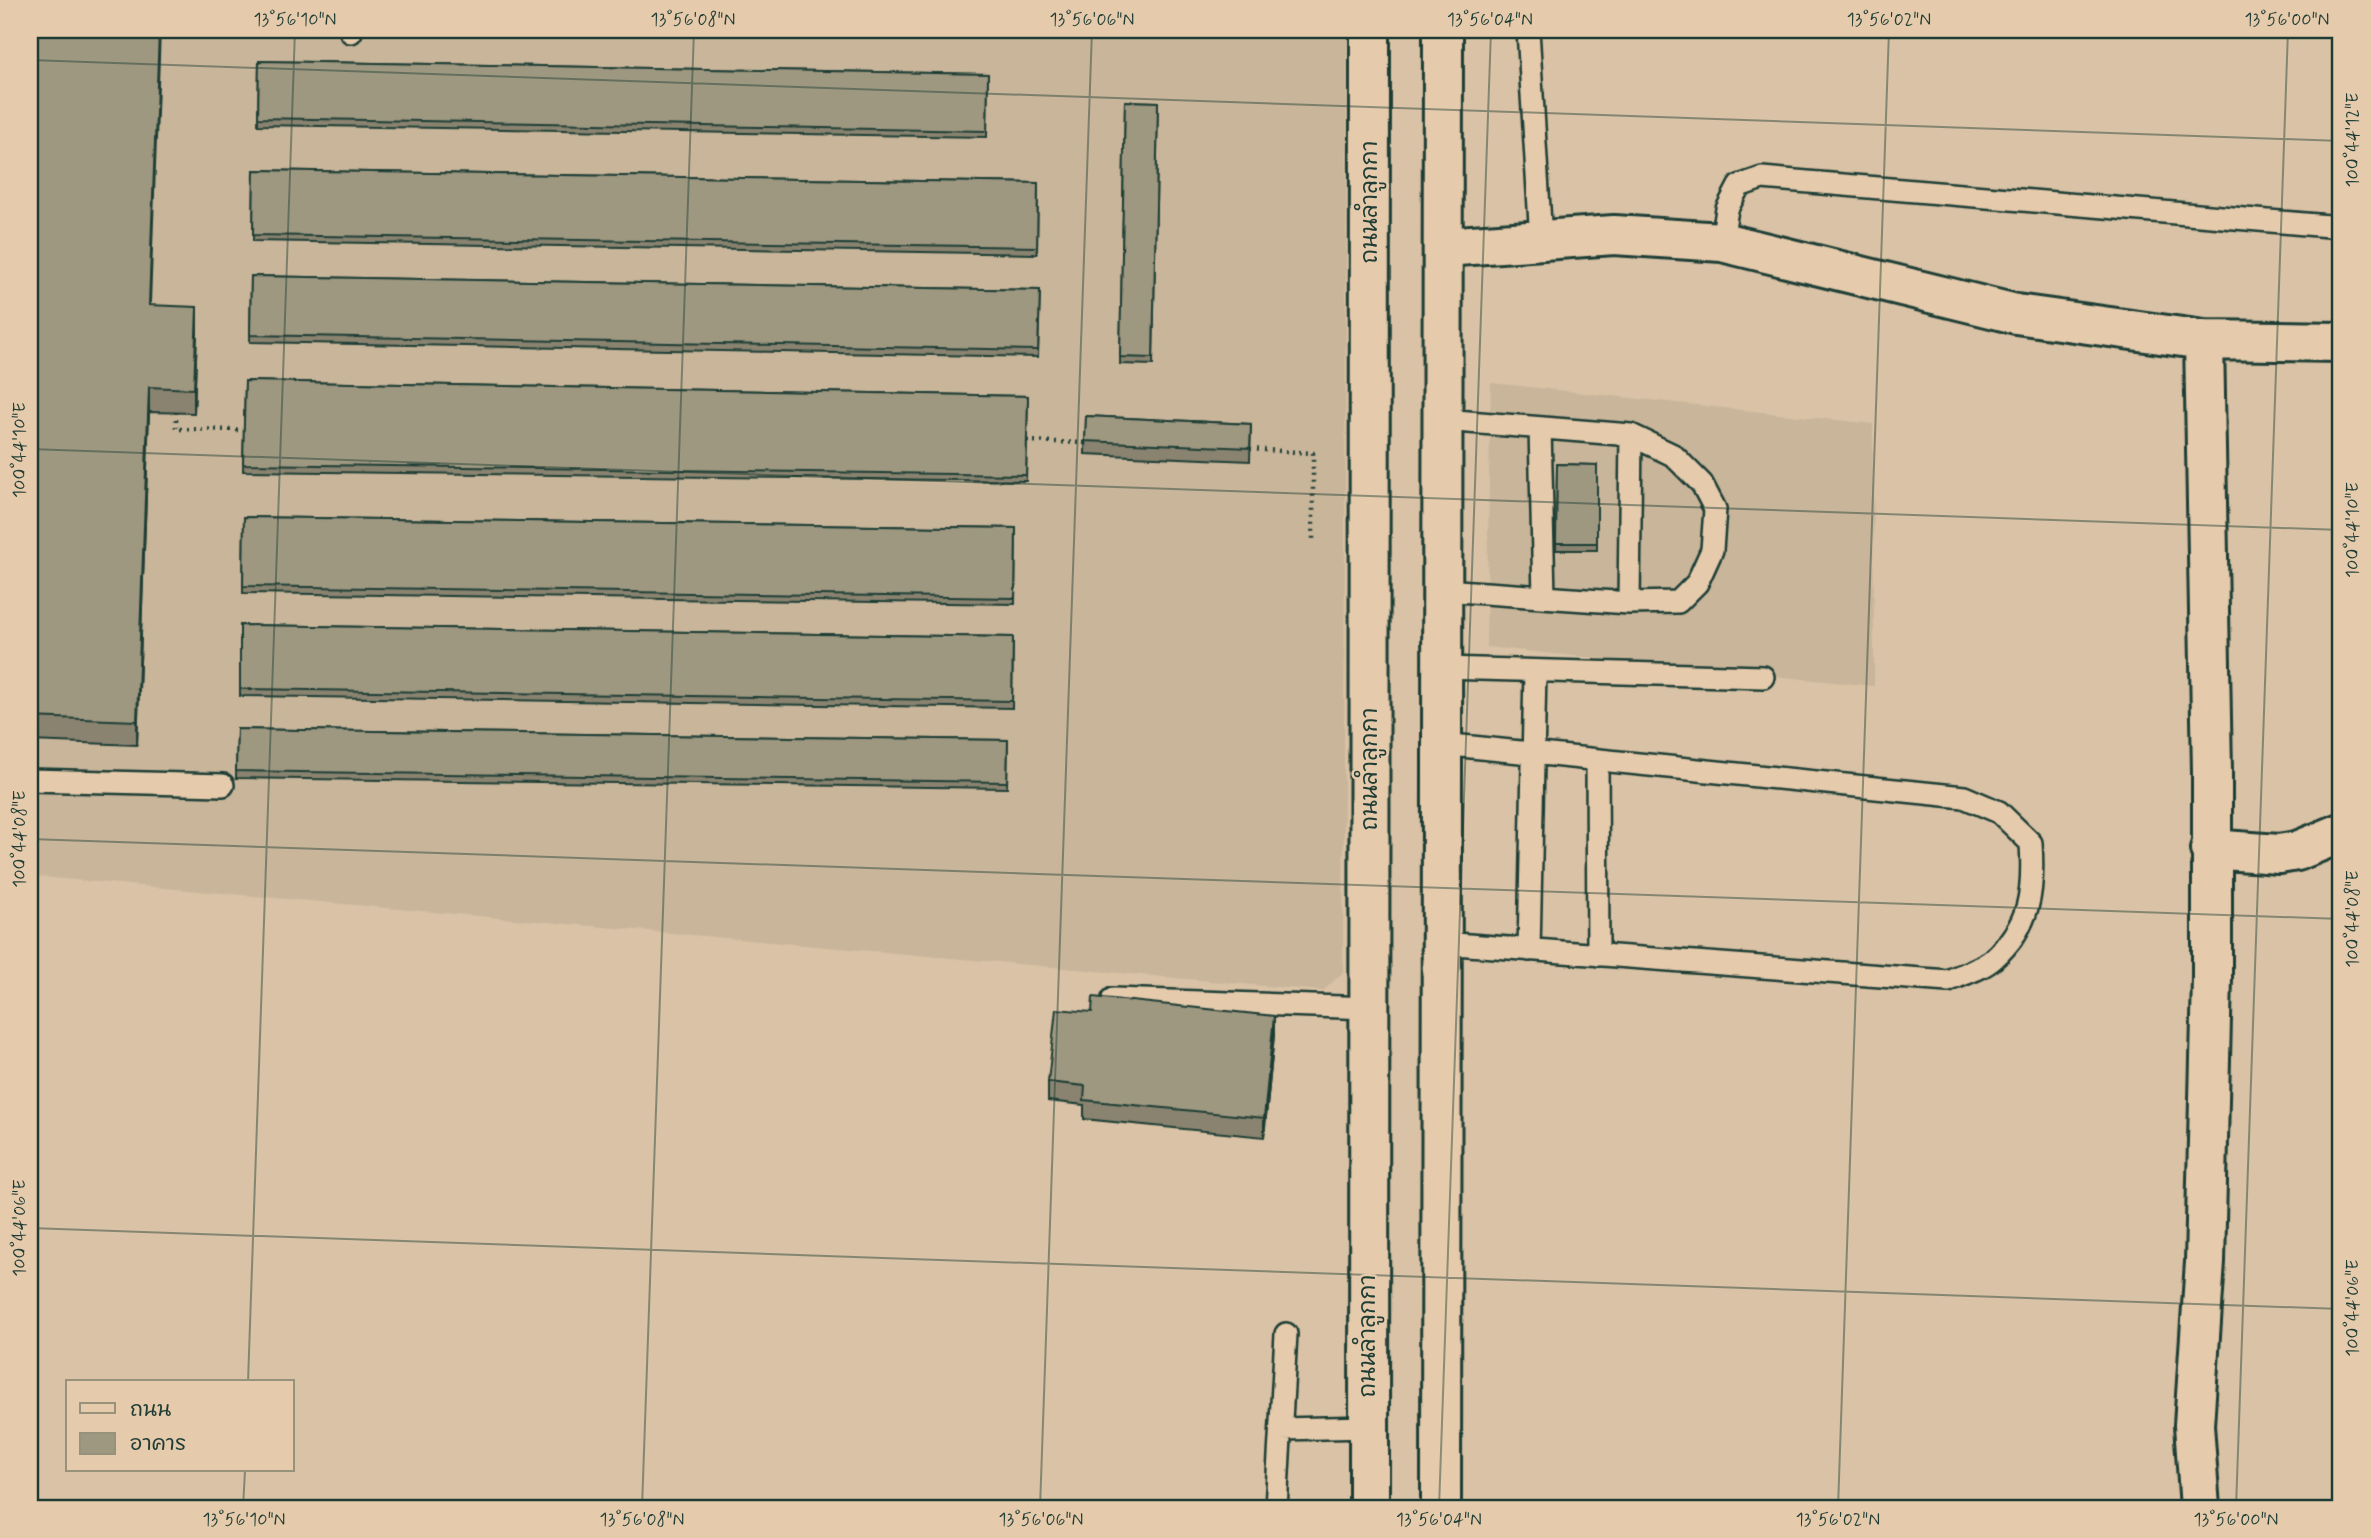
<svg xmlns="http://www.w3.org/2000/svg" width="2371" height="1538" font-family="Mynerve,'Playpen Sans Thai',sans-serif">
<style>
.built{fill:#c8b59a}
.lines{fill:none;stroke-linecap:round;stroke-linejoin:round}
.lane-casing{stroke:#1f3d34;stroke-width:26}
.street-casing{stroke:#1f3d34;stroke-width:44}
.secondary-casing{stroke:#1f3d34;stroke-width:44}
.path{stroke:#1f3d34;stroke-width:4.5;stroke-dasharray:2 5;stroke-linecap:butt}
.lane{stroke:#e5caac;stroke-width:21}
.street{stroke:#e5caac;stroke-width:38}
.secondary{stroke:#e5caac;stroke-width:38}
.wall{fill:#89836f;stroke:#1f3d34;stroke-width:2}
.shaded-wall{fill:#6f6a5a;stroke:#1f3d34;stroke-width:2}
.building{fill:#9f9881;stroke:#1f3d34;stroke-width:2}
.ticks{fill:none;stroke:#1f3d34;stroke-width:2;stroke-opacity:0.45}
.labels{text-anchor:middle;dominant-baseline:central;stroke-width:5;stroke-linejoin:round;paint-order:stroke}
.street-label{font-size:23px;fill:#1f3d34;stroke:#e5caac}
.neatline{fill:none;stroke:#1f3d34;stroke-width:2.5}
.ticks-label{font-size:18px;text-anchor:middle;fill:#1f3d34}
</style>
<rect width="100%" height="100%" fill="#d9c2a5"/>
<filter id="ink" filterUnits="userSpaceOnUse"><feTurbulence type="fractalNoise" baseFrequency=".0143" numOctaves="2"/><feDisplacementMap in="SourceGraphic" scale="14" xChannelSelector="R" yChannelSelector="G"/><feConvolveMatrix kernelMatrix="1 2 1 2 8 2 1 2 1" color-interpolation-filters="sRGB"/></filter>
<g filter="url(#ink)">
<!-- built -->
<path class="built" d="M30,30H1347L1343,972L1323,991L30,876Z
M1491,383L1873,424L1874,686L1486,647Z"/>
<g class="lines">
<defs>
<path id="lane" d="M1528,30L1541,240
M351,32V30
M1722,242L1727,209L1739,186L1762,178L2341,227
M1540,428L1544,597
M1443,590L1629,603L1678,602L1697,583L1712,550L1715,509L1702,484L1673,455L1631,435L1443,420
M1629,603L1631,435
M1442,668L1763,677
M1597,760L1598,955
M30,780L223,785
M1442,943L1948,981C1962,974 1982,969 1993,959C2031,925 2034,891 2031,843L1999,812L1964,797L1442,744
M1529,950L1535,671
M1113,999L1371,1008
M1281,1429L1369,1427
M1276,1508L1286,1334"/>
<path id="street" d="M1443,247L1614,235L1722,242L2016,314L2204,340L2341,342
M2210,849L2279,854L2297,851L2341,833
M2200,1508L2194,1425L2205,1262L2212,978V772L2204,340"/>
<path id="secondary" d="M1369,1508L1370,30
M1441,1508L1443,30"/>
</defs>
<!-- lane casing -->
<use href="#lane" class="lane-casing"/>
<!-- street casing -->
<use href="#street" class="street-casing"/>
<!-- secondary casing -->
<use href="#secondary" class="secondary-casing"/>
<!-- path -->
<path class="path" d="M176,412V429L244,430
M1027,441L1086,443
M1250,449L1313,453V543"/>
<!-- lane -->
<use href="#lane" class="lane"/>
<!-- street -->
<use href="#street" class="street"/>
<!-- secondary -->
<use href="#secondary" class="secondary"/>
</g>
<!-- wall -->
<path class="wall" d="M30,30L150,305L197,331L194,413L149,412L137,745L30,741Z
M259,61L988,74L987,137L258,125Z
M1125,101L1158,102L1153,365L1120,364Z
M254,170L1038,183L1037,254L253,241Z
M251,276L1040,290L1038,357L250,342Z
M245,381L1028,396L1026,481L243,471Z
M1086,416L1251,424L1250,461L1085,454Z
M1557,464L1597,465V550H1556Z
M244,517L1016,528L1015,604L243,593Z
M240,625L1013,637L1012,708L240,696Z
M237,729L1008,740L1007,788L236,778Z
M1274,1035L1264,1137L1084,1119V1105L1048,1101V1082Z"/>
<!-- shaded-wall -->
<path class="shaded-wall" d="M159,30H160L149,330V305Z
M197,307V331L194,413V389Z
M149,387V412L137,745V721Z
M1274,1016V1035L1264,1137V1118Z"/>
<!-- building -->
<path class="building" d="M30,30H159L149,305L197,307L194,389L149,387L137,721L30,717Z
M259,61L988,74L987,131L258,118Z
M1125,101L1158,102L1153,358L1120,357Z
M254,170L1038,183L1037,247L253,235Z
M251,276L1040,290L1038,350L250,335Z
M245,381L1028,396L1026,475L243,464Z
M1086,416L1251,424L1250,448L1085,441Z
M1557,464L1597,465V543H1556Z
M244,517L1016,528L1015,598L243,586Z
M240,625L1013,637L1012,701L240,689Z
M237,729L1008,740L1007,782L236,771Z
M1093,997L1274,1016L1264,1118L1084,1100L1085,1086L1048,1082L1056,1009L1092,1012Z"/>
</g>
<!-- ticks -->
<path class="ticks" d="M30,60L2341,141M30,449L2341,530M30,839L2341,919M30,1228L2341,1309M248,1382L295,30M243,1508L245,1470M642,1508L694,30M1040,1508L1092,30M1439,1508L1491,30M1838,1508L1889,30M2236,1508L2288,30"/>
<g class="labels">
<!-- street labels -->
<g class="street-label">
<text transform="translate(1371 202) rotate(-90)">ถนนลำลูกกา</text>
<text transform="translate(1371 769) rotate(-90)">ถนนลำลูกกา</text>
<text transform="translate(1369 1336) rotate(-90)">ถนนลำลูกกา</text>
</g>
</g>
<!-- margin -->
<rect width="2371" height="1538" fill="none" stroke="#e5caac" stroke-width="77"/>
<!-- legend -->
<rect x="66" y="1380" width="228" height="91" fill="#e5caac" stroke="#96927c" stroke-width="2"/>
<rect x="80" y="1403" width="35" height="10" fill="#e5caac" stroke="#96927c" stroke-width="2"/>
<text x="130" y="1416" font-size="21" fill="#1f3d34">ถนน</text>
<rect x="80" y="1433" width="35" height="21" fill="#9f9881" stroke="#96927c" stroke-width="2"/>
<text x="130" y="1450" font-size="21" fill="#1f3d34">อาคาร</text>
<rect x="38" y="38" width="2294" height="1462" class="neatline"/>
<g class="ticks-label">
<text x="295" y="25">13°56'10"N</text>
<text x="693" y="25">13°56'08"N</text>
<text x="1092" y="25">13°56'06"N</text>
<text x="1490" y="25">13°56'04"N</text>
<text x="1889" y="25">13°56'02"N</text>
<text x="2287" y="25">13°56'00"N</text>
<text transform="translate(2352 140) rotate(-90)" y="6">100°44'12"E</text>
<text transform="translate(19 450) rotate(-90)" y="6">100°44'10"E</text>
<text transform="translate(2352 530) rotate(-90)" y="6">100°44'10"E</text>
<text transform="translate(19 839) rotate(-90)" y="6">100°44'08"E</text>
<text transform="translate(2352 919) rotate(-90)" y="6">100°44'08"E</text>
<text transform="translate(19 1228) rotate(-90)" y="6">100°44'06"E</text>
<text transform="translate(2352 1308) rotate(-90)" y="6">100°44'06"E</text>
<text x="244" y="1525">13°56'10"N</text>
<text x="642" y="1525">13°56'08"N</text>
<text x="1041" y="1525">13°56'06"N</text>
<text x="1439" y="1525">13°56'04"N</text>
<text x="1838" y="1525">13°56'02"N</text>
<text x="2236" y="1525">13°56'00"N</text>
</g>
</svg>
